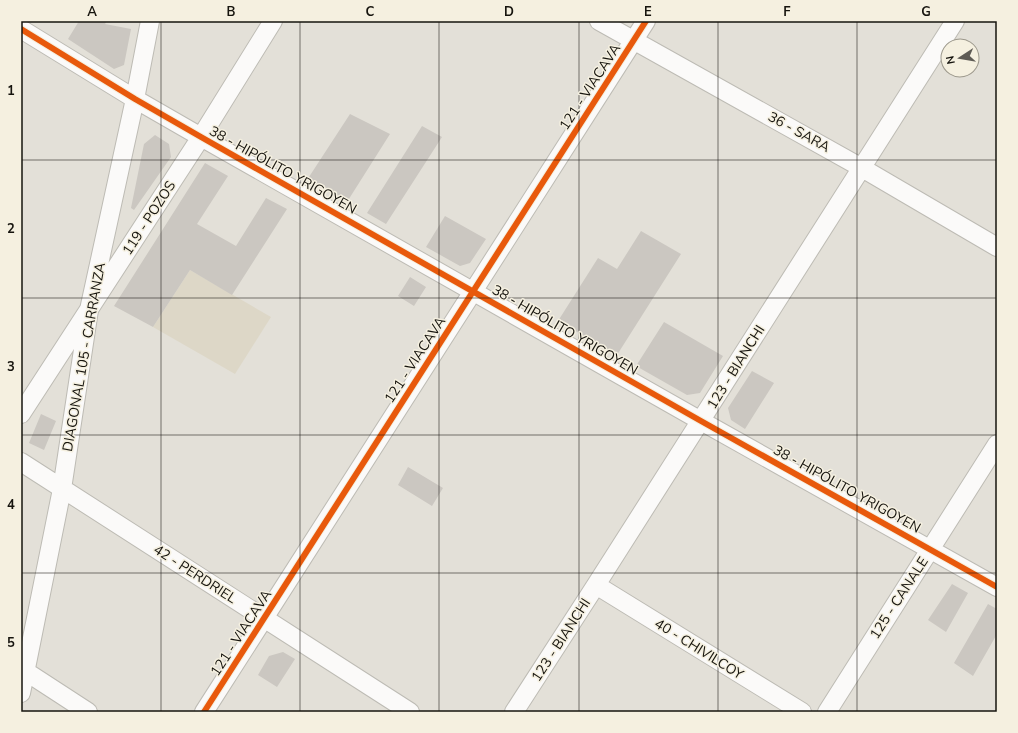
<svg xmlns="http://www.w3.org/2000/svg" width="1018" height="733" font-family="'Nunito Sans',sans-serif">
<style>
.built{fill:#ddd7c7}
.building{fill:#cbc7c1}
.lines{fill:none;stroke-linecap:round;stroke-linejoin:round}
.minor-casing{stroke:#bdbbb4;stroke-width:20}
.minor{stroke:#fbfaf9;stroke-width:18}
.cycleway-casing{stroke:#f5f0e0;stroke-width:8}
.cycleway{stroke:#e8590c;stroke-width:6}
.grid{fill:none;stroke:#16140e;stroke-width:1;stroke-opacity:0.55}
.labels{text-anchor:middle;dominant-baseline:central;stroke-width:3;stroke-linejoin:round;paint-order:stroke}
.street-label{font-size:14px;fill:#16140e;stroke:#f5f0e0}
.neatline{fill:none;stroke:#16140e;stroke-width:1.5}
.grid-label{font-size:13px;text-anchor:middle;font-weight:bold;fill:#16140e}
</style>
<rect width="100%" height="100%" fill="#e3e0d8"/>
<!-- built -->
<path class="built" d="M190,270L271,317L235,374L153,327Z"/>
<!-- building -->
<path class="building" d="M79,21H107L105,24L131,29L124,65L114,69L68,39Z
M350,114L390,134L347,202L307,180Z
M422,126L442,137L386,224L367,213Z
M155,135L169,144L171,157L134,210L131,208L144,144Z
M205,163L228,176L197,224L236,246L266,198L287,209L232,295L190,270L153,327L114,306Z
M445,216L486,239L470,263L460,266L426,247Z
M641,231L681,254L617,355L558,321L598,258L617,269Z
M410,277L426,287L414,306L398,296Z
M664,322L723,356L700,393L687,395L636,366Z
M752,371L774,383L745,429L731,420L728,408Z
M41,414L56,421L44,450L29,443Z
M408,467L443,488L432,506L398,485Z
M952,584L968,593L946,632L928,620Z
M988,604L997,609V634L973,676L954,663Z
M283,652L295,659L277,687L258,675L269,656Z"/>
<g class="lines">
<defs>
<path id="minor" d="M599,21L862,168L997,247
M21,29L135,99L201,137L701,421L997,587
M21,414L201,137L273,21
M21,462L410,712
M596,585L802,712
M25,671L88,712
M21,693L62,489L89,310L135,99L150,21
M204,712L646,21
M514,712L596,585L955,21
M827,712L997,444"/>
</defs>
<!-- minor casing -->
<use href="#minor" class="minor-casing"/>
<!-- minor -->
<use href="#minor" class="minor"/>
<defs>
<path id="cycleway" d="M21,29L135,99L201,137L701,421L997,587
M204,712L646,21"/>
</defs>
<!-- cycleway casing -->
<use href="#cycleway" class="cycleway-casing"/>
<!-- cycleway -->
<use href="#cycleway" class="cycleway"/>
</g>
<!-- grid -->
<path class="grid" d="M161,21V712M300,21V712M439,21V712M579,21V712M718,21V712M857,21V712M21,160H997M21,298H997M21,435H997M21,573H997"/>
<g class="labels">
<!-- street labels -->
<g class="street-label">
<text transform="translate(590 87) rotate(-57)">121 - VIACAVA</text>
<text transform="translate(799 132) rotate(29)">36 - SARA</text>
<text transform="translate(283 170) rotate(29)">38 - HIPÓLITO YRIGOYEN</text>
<text transform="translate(149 218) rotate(-57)">119 - POZOS</text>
<text transform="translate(565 330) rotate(30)">38 - HIPÓLITO YRIGOYEN</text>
<text transform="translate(84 357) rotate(-80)">DIAGONAL 105 - CARRANZA</text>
<text transform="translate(415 360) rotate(-57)">121 - VIACAVA</text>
<text transform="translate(736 367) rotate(-58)">123 - BIANCHI</text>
<text transform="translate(847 489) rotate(29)">38 - HIPÓLITO YRIGOYEN</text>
<text transform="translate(195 574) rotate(33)">42 - PERDRIEL</text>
<text transform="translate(899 598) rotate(-57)">125 - CANALE</text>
<text transform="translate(241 633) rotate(-57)">121 - VIACAVA</text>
<text transform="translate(561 640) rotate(-57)">123 - BIANCHI</text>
<text transform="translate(699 649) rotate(32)">40 - CHIVILCOY</text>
</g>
</g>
<!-- border -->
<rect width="1018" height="733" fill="none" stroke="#f5f0e0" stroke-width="44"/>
<!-- north arrow -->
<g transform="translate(960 58) rotate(258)"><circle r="19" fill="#f5f0e0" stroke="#9c988c"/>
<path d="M0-3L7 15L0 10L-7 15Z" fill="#5e5b55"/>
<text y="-6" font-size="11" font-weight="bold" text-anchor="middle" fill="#16140e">N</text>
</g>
<rect x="22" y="22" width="974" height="689" class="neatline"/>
<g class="grid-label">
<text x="92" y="16">A</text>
<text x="231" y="16">B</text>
<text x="370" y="16">C</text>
<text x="509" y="16">D</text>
<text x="648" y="16">E</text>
<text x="787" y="16">F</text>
<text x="926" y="16">G</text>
<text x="11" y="95">1</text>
<text x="11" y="233">2</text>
<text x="11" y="371">3</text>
<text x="11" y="509">4</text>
<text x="11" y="647">5</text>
</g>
</svg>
